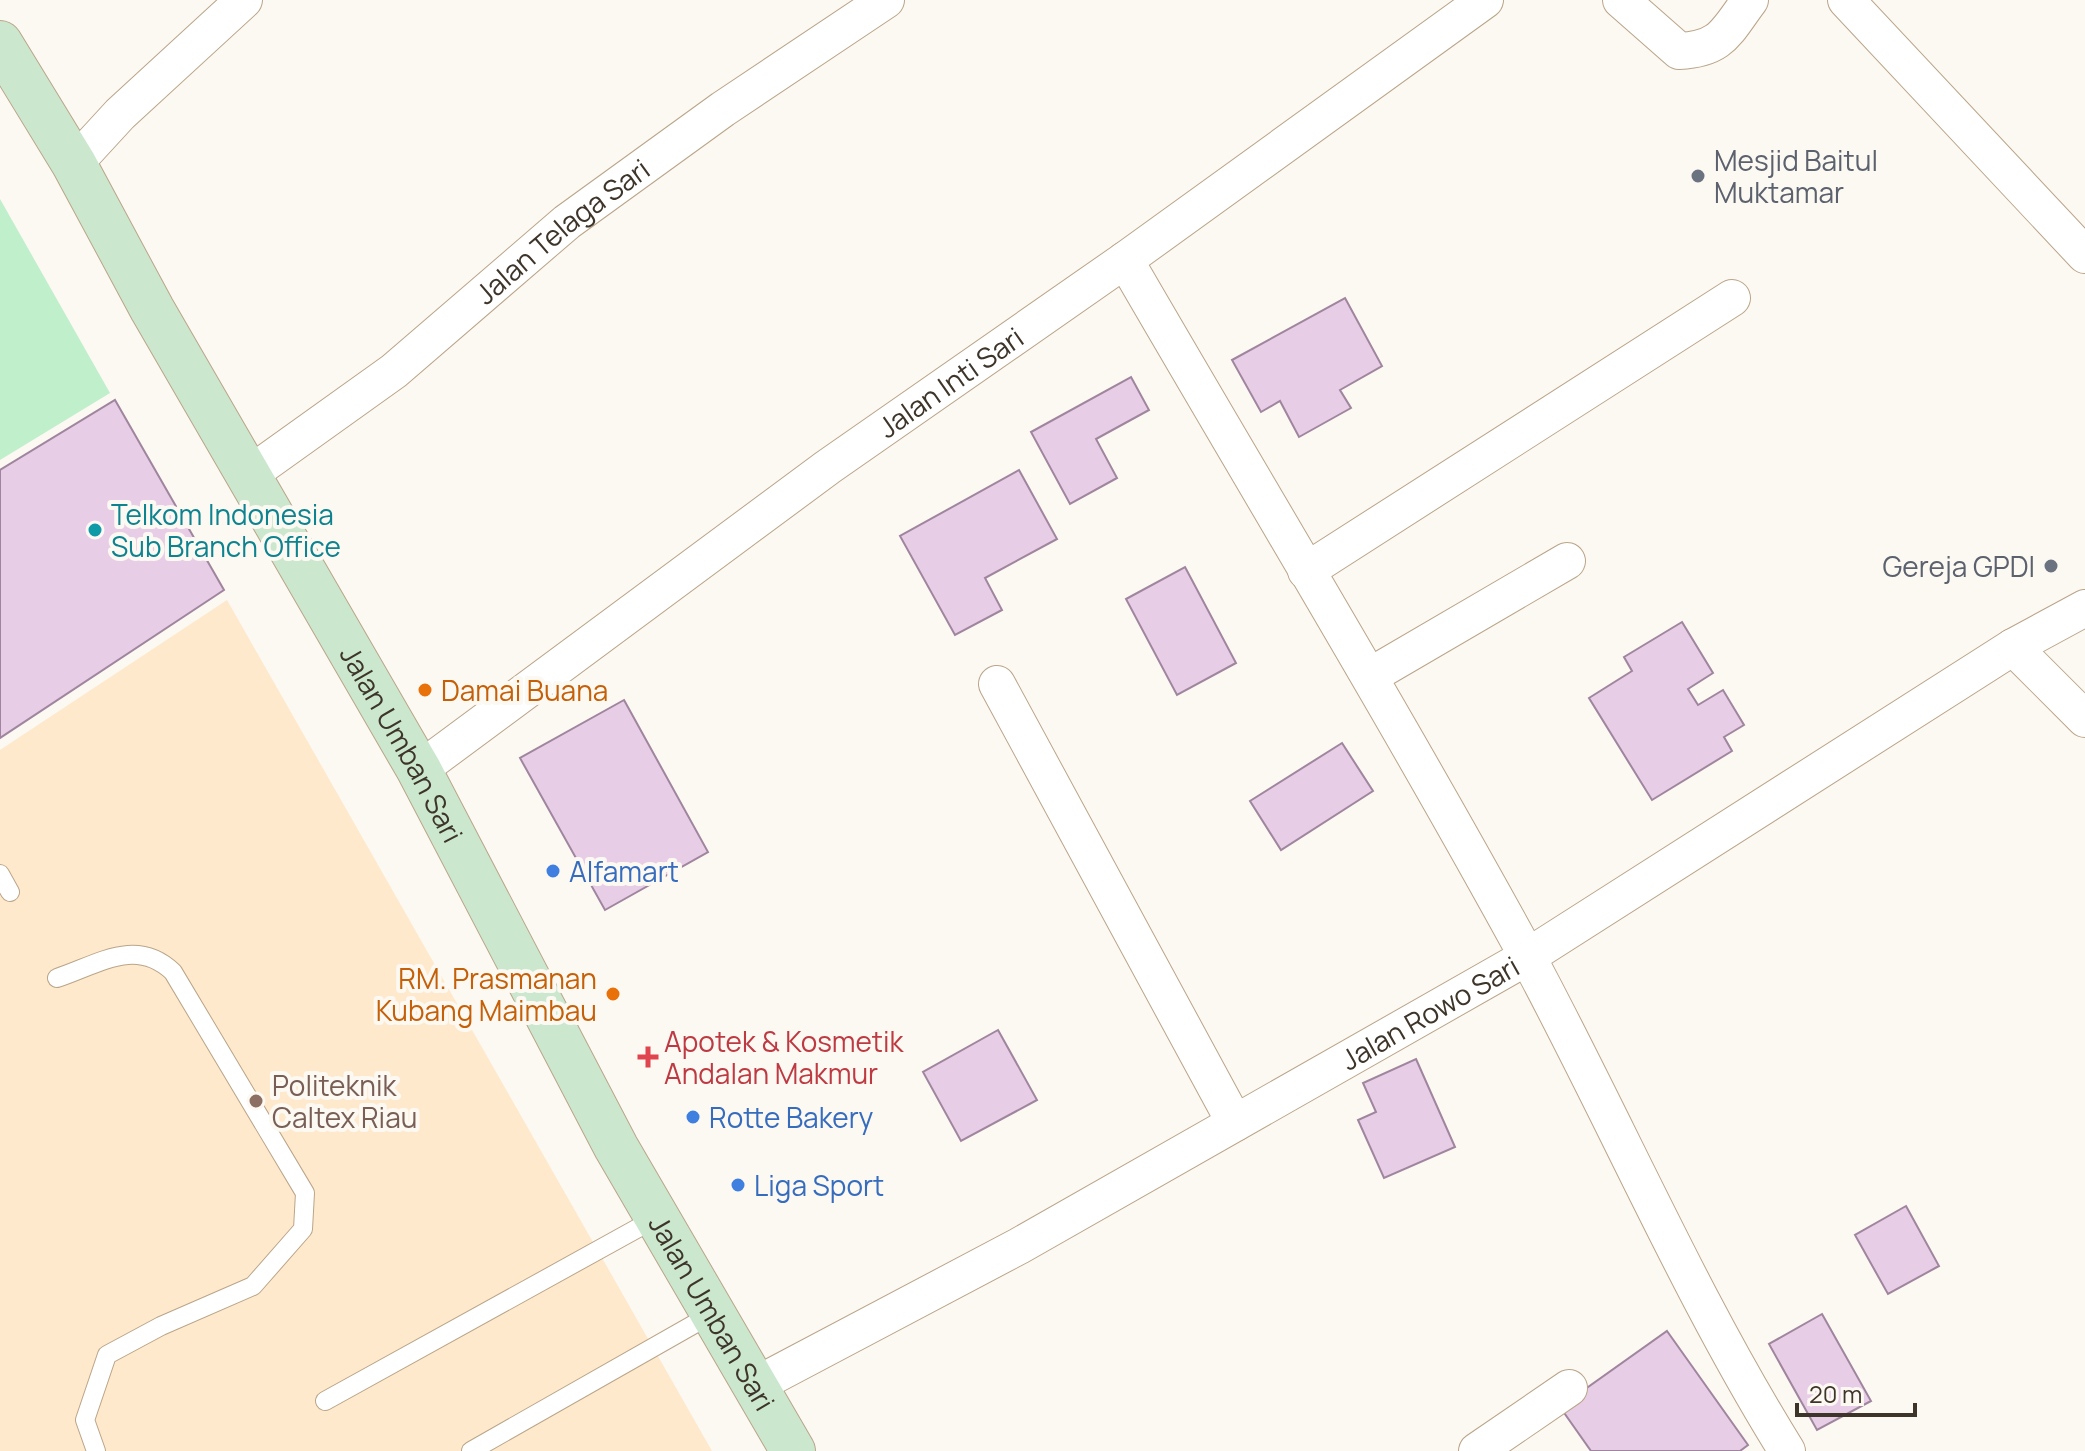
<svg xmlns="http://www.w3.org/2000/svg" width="2085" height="1451" font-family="Manrope,sans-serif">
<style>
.built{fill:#ffe9cc}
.green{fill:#c0efcb}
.building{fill:#e8cde7;stroke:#9f859e;stroke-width:2}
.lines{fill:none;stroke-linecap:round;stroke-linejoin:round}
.service-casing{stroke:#baa589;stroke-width:20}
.minor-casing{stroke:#baa589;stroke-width:38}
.secondary-casing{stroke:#baa589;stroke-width:46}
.service{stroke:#fff;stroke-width:18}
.minor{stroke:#fff;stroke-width:36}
.secondary{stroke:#cbe8cf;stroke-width:44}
.worship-dot{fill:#6b7280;stroke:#fcf8f2;stroke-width:3}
.culture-dot{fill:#0f9aa8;stroke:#fcf8f2;stroke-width:3}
.food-dot{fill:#e8710a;stroke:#fcf8f2;stroke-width:3}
.shop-dot{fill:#3f7fe0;stroke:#fcf8f2;stroke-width:3}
.health-dot{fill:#e0444e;stroke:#fcf8f2;stroke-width:3}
.education-dot{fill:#8d6e63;stroke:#fcf8f2;stroke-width:3}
.labels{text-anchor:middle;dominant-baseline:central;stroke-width:8;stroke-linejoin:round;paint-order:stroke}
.worship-label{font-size:28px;fill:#5b616d;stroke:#fcf8f2;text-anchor:start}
.street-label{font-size:28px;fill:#3e352a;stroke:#fcf8f2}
.culture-label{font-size:28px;fill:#0d838f;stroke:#fcf8f2;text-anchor:start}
.food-label{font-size:28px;fill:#c56008;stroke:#fcf8f2;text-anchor:start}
.shop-label{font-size:28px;fill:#366cbe;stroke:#fcf8f2;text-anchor:start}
.health-label{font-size:28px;fill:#be3a42;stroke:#fcf8f2;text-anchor:start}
.education-label{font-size:28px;fill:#785e54;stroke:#fcf8f2;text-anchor:start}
</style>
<rect width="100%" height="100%" fill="#fcf8f2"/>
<!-- built -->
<path class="built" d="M227,600L712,1451H0V750Z"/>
<!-- green -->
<path class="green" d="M0,199L110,393L0,460Z"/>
<!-- building -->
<path class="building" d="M1345,298L1382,366L1340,390L1351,408L1299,437L1280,401L1261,412L1232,360Z
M1131,377L1149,410L1096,439L1117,478L1070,504L1031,432Z
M115,400L224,590L0,738V470Z
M1019,470L1057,539L985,578L1002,610L955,635L900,536Z
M1185,567L1236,663L1177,695L1126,599Z
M1682,622L1713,673L1688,689L1698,705L1723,690L1744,725L1724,737L1732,751L1652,800L1589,698L1632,671L1624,657Z
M624,700L708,852L605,910L520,758Z
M1342,743L1373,791L1281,850L1250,801Z
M998,1030L1037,1100L961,1141L923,1072Z
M1416,1059L1455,1147L1384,1178L1358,1120L1376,1112L1363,1083Z
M1906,1206L1939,1266L1888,1294L1855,1235Z
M1822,1314L1871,1401L1817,1430L1769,1344Z
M1667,1331L1748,1445L1740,1451H1591L1560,1407Z"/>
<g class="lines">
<defs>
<path id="service" d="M0,874L10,892
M57,978C99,964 136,937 173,972L305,1193L303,1229L253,1286L161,1326L107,1355L85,1420L96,1451
M325,1401L658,1217
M471,1451L712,1314"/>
<g id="minor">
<path d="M1621,0L1679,51C1722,49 1726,32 1750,0"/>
<path d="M1846,0L2085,255"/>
<path d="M74,164L120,114L244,0"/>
<path d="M1125,260C1259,491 1398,720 1526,954C1615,1119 1688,1292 1787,1451"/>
<path id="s1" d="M250,474L394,371L567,222L723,109L886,0"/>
<path d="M1306,571L1732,298"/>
<path d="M2013,647L2085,719"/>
<path d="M1370,676L1567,561"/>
<path d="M997,684L1235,1123"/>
<path id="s2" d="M419,770L828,467L1125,260L1485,0"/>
<path id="s3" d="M756,1385L1019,1246L1527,957L2013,647L2085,608"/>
<path d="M1477,1451L1569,1388"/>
</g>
<g id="secondary">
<path id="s4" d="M0,43L74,164L152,309L419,770L616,1147L793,1451"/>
</g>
</defs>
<!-- service casing -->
<use href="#service" class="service-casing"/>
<!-- minor casing -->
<use href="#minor" class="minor-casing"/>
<!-- secondary casing -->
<use href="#secondary" class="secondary-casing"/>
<!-- service -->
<use href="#service" class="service"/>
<!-- minor -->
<use href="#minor" class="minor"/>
<!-- secondary -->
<use href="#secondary" class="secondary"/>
</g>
<!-- markers -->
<g class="worship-dot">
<circle cx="1698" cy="176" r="8"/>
<circle cx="2051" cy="566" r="8"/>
</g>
<circle class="culture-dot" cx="95" cy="530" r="8"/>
<g class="food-dot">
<circle cx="425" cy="690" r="8"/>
<circle cx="613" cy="994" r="8"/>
</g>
<g class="shop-dot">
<circle cx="553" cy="871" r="8"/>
<circle cx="693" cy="1117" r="8"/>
<circle cx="738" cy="1185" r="8"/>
</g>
<path class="health-dot" d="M644 1045h8v8h8v8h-8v8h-8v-8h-8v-8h8z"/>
<circle class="education-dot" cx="256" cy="1101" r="8"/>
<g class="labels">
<!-- worship labels -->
<g class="worship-label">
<text x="1714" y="160">Mesjid Baitul<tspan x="1714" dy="32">Muktamar</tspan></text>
<text x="2035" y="566" text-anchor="end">Gereja GPDI</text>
</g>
<!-- street labels -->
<g class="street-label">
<text stroke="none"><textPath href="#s1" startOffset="396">Jalan Telaga Sari</textPath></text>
<text stroke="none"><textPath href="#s2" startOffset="658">Jalan Inti Sari</textPath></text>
<text stroke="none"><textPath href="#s4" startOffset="808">Jalan Umban Sari</textPath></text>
<text stroke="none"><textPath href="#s3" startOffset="770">Jalan Rowo Sari</textPath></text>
<text stroke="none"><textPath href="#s4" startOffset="1456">Jalan Umban Sari</textPath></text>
</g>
<!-- culture labels -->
<g class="culture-label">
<text x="111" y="514">Telkom Indonesia<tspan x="111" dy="32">Sub Branch Office</tspan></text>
</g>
<!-- food labels -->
<g class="food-label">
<text x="441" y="690">Damai Buana</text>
<text x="597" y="978" text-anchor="end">RM. Prasmanan<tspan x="597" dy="32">Kubang Maimbau</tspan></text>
</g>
<!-- shop labels -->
<g class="shop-label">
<text x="569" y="871">Alfamart</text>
<text x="709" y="1117">Rotte Bakery</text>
<text x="754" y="1185">Liga Sport</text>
</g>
<!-- health labels -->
<g class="health-label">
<text x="664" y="1041">Apotek &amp; Kosmetik<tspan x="664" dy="32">Andalan Makmur</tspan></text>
</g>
<!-- education labels -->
<g class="education-label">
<text x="272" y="1085">Politeknik<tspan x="272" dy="32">Caltex Riau</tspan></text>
</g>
</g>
<!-- scale -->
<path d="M1797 1403v12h118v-12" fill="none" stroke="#3e352a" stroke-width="4"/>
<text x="1809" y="1403" font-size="24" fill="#3e352a" stroke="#fcf8f2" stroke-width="6" paint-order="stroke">20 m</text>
</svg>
